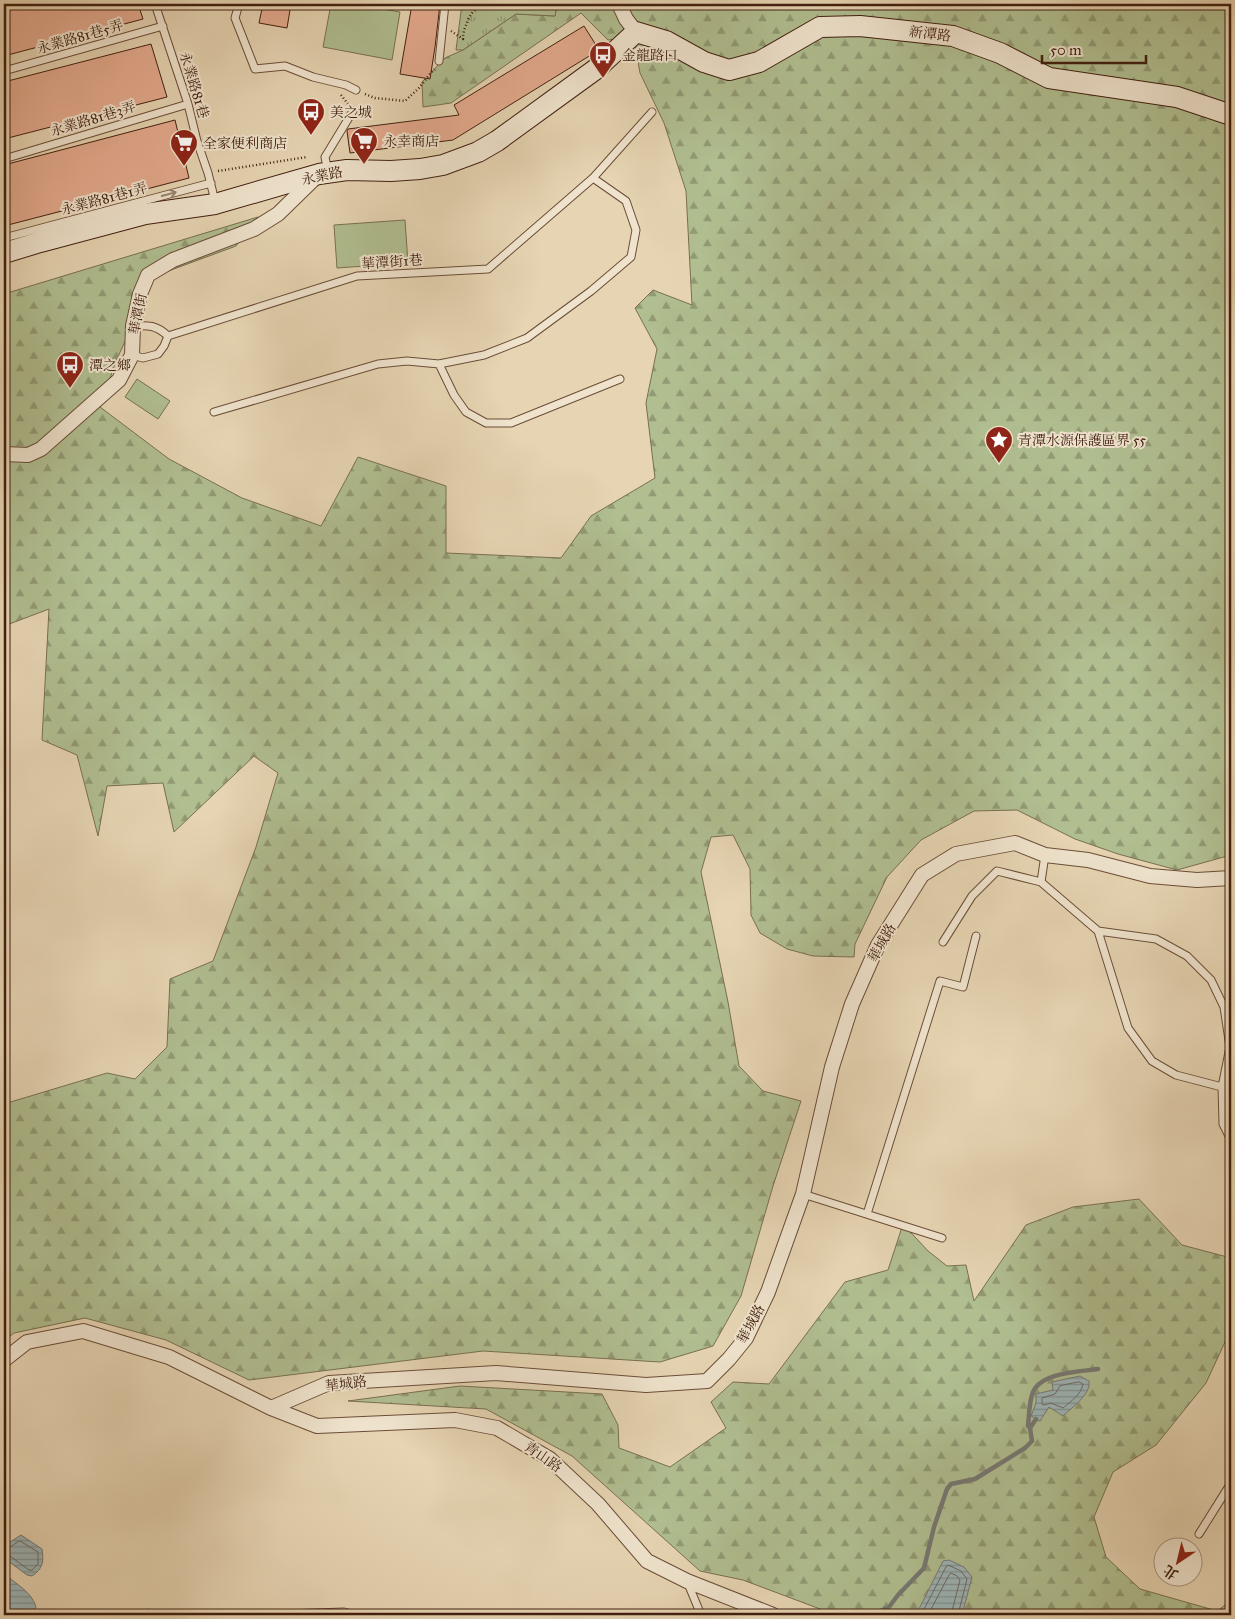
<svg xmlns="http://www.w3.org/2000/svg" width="1235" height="1619" font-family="'IM FELL Great Primer','Noto Serif TC',serif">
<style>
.grass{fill:#b0be90;stroke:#796f50}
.forest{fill:url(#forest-firs);stroke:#796f50}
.park{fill:url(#park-tufts);stroke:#796f50}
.water{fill:url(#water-rules);stroke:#787974}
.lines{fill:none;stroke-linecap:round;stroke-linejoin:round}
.shore{stroke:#6f6a64;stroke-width:1}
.stream{stroke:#787974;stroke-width:4.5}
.building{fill:#e4aa8e;stroke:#422010}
.lane-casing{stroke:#6b4d38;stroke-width:9}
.street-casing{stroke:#6b4d38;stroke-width:16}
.secondary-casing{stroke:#422010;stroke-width:22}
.path{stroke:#422010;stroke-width:2.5;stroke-dasharray:1 2.5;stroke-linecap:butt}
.lane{stroke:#efe3cd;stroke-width:7}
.street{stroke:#efe3cd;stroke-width:14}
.secondary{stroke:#efe3cd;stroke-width:20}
.oneway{stroke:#98826e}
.labels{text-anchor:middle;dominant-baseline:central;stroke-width:4;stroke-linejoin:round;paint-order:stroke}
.street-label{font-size:14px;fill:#422010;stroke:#efe3cd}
.poi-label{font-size:14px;fill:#422010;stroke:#efe3cd;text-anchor:start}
</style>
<defs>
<pattern id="forest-firs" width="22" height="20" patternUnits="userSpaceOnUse" patternTransform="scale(1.25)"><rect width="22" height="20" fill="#b0be90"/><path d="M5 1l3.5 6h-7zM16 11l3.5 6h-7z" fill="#919a74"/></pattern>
<pattern id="park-tufts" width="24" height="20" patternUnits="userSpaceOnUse" patternTransform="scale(1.25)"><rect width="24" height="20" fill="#b0be90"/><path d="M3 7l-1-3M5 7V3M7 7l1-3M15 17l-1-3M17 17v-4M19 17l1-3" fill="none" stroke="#919a74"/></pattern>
<pattern id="water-rules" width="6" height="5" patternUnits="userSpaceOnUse" patternTransform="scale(1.25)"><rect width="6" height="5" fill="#9cb5b7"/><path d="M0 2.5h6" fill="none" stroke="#819393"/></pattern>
</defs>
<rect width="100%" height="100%" fill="#e6d4b2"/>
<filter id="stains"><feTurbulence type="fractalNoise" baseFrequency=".004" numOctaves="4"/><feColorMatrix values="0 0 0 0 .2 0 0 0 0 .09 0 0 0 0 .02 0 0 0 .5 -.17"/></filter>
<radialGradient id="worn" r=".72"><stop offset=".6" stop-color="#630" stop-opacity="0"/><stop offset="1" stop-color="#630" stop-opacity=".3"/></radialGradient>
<!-- grass -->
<path class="grass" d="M331,4H355L400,12L392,60L323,47Z
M405,220L408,263L337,268L334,225Z
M137,379L170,401L158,419L125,397Z"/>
<!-- forest -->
<path class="forest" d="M557,4H620L626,38L608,40L581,13L451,103L423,107L422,82L445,58L463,50L516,14L555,16Z
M625,4H1231V855L1177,870L1118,854L1075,839L1017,810L974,811L921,840L887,877L855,944L854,957L813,956L787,949L760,933L751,915L750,869L733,835L711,837L701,872L728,1002L739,1066L763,1091L801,1101L773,1186L741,1296L713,1346L660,1362L483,1351L249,1380L166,1340L85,1318L14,1333L4,1341V1104L107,1073L135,1079L167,1047L170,979L213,961L256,847L278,773L254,756L174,832L163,783L107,786L98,836L77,755L42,740L49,609L4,626V294L258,217L236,246L155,276L116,361L100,407L169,459L242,498L321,526L358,457L446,486V553L561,558L591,516L655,478L646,403L657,349L635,308L653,290L692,305L686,191L664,123L640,73L628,7Z
M1139,1199L1182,1245L1231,1258V1329L1206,1383L1156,1445L1113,1472L1094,1517L1106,1557L1140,1589L1217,1611L1231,1601V1615H836L743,1580L700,1571L572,1456L486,1409L348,1401L460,1386L602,1394L618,1425L619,1448L670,1467L726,1428L711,1402L733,1382L769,1384L845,1282L888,1270L903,1224L928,1251L947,1266L966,1265L974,1301L1026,1225L1073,1207Z"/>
<!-- park -->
<path class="park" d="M462,4H557L555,16L516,14L463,50H456Z"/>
<!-- water -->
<path class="water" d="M1080,1376L1089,1381C1091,1395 1072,1407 1063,1416L1049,1407L1040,1421L1031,1416L1036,1403V1394L1053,1390L1052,1382Z
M21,1535L42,1549C44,1561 43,1569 32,1576L27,1575L4,1558V1546Z
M949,1560L964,1567L972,1577L962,1615H916L943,1561Z
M4,1574C15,1583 32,1592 36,1607L32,1615H4Z"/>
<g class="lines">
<!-- shore -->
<path class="shore" d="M1079,1382L1083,1384C1081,1395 1071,1401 1063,1408L1051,1403L1044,1405L1042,1404V1398L1055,1394L1060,1386Z
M20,1541L38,1552V1564L32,1570H29L6,1553V1550Z
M921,1615L946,1567L948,1565L961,1571L967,1579L958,1615
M928,1615L949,1575L951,1573L957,1576L960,1580L951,1615"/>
<!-- stream -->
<path class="stream" d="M1030,1428L1028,1426C1029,1416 1029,1405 1032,1395C1038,1372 1079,1372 1098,1369
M142,1615L147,1611
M872,1615L889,1607L898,1595L924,1568L934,1527L947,1489L951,1484L975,1479L1025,1448L1032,1441L1030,1428L1036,1419"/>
</g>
<!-- building -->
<path class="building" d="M4,4H138L143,19L4,56Z
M263,4H291L287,28L259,23Z
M412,4H440L435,47L430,79L400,74Z
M584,26L599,50L453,140L350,153L347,131L348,129L459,115L454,105Z
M151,44L167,97L4,139V82Z
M175,120L189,178L4,226V165Z"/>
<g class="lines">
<defs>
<path id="lane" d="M155,4L188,104L197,141L208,173L215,201
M239,4L235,18L255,69L285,66L313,77L346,85L356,90
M439,61L445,4
M4,71L163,26
M4,159L188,104
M328,172L325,157L353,111
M4,238L211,183
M133,326C149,325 156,325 168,336
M168,336L357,276L488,269L593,178L652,112
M132,355L143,358L158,354L164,346L168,336
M439,364L454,395L466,412L486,423H511L620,379
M214,412L378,364L407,361L439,364L484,355L527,338L591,291L631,257L636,230L626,201L593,178
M1045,855L1041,882L1098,931L1128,1028L1152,1061L1176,1075L1222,1087L1223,1124L1231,1140
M1098,931L1156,939L1187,956L1211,980L1224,1007L1230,1047L1222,1087
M943,942L972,896L997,871L1041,882
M803,1194L942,1238
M867,1214L940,981L963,987L976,936
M1199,1534L1231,1483V1479
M687,1581L701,1615
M256,1615L344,1612L356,1615"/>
<path id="street" d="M619,4L626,19L636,32
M4,454L28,455L41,449L119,380L132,355L133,326L140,294L148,275L173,260L254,229L278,214L317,176
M4,1360L27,1342L83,1331L169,1357L271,1408L317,1426L455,1420L497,1428L550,1459L598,1504L647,1561L687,1581L773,1615
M271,1408L329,1383L496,1373L646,1385L707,1381L729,1359L746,1338L768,1292L803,1194L832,1067L852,1004L878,945L922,875L956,854L1015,843L1045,855L1088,860L1150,876L1197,880L1231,878"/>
<path id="secondary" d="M4,253L40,242L145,214L215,204L319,174L347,170L391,171L420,169L443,165L478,152L497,141L596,69L636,32L666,41L704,62L729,70L759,62L820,27L860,26L953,36L1000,53L1049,78L1177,97L1231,115"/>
</defs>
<!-- lane casing -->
<use href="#lane" class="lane-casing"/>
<!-- street casing -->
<use href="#street" class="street-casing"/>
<!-- secondary casing -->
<use href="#secondary" class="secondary-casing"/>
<!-- path -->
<path class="path" d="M451,31L463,39C463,31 465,28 468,20C476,0 496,8 513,4
M365,94L375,98L405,101L419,88L434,69
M341,95L348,104
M218,171L307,157"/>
<!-- lane -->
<use href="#lane" class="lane"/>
<!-- street -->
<use href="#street" class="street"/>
<!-- secondary -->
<use href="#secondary" class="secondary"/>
</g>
<!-- one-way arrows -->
<defs><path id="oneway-shaft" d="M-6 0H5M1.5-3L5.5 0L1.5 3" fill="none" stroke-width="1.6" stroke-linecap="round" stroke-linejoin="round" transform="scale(1.25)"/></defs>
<use class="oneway" href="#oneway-shaft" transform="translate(169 194) rotate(-15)"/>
<!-- icons -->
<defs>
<symbol id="bus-pin" viewBox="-11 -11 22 30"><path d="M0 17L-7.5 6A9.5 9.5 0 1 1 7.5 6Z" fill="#8f2418" stroke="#efe3cd"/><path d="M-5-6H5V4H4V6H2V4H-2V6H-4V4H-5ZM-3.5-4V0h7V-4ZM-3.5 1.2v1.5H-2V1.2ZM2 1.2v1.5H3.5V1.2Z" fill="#fff"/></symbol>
<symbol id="supermarket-pin" viewBox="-11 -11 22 30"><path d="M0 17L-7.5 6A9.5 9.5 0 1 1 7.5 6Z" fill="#8f2418" stroke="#efe3cd"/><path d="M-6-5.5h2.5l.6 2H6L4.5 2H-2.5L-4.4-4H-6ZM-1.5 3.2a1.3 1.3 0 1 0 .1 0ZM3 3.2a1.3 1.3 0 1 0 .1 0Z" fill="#fff"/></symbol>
<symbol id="sight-pin" viewBox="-11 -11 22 30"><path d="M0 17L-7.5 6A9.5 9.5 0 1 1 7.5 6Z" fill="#8f2418" stroke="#efe3cd"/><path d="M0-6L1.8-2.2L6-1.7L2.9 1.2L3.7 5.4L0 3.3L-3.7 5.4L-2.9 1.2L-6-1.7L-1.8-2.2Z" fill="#fff"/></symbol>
</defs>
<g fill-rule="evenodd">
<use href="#bus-pin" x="587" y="39" width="32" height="43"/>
<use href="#bus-pin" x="295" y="96" width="32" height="43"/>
<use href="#supermarket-pin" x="348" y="125" width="32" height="43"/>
<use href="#supermarket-pin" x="168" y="127" width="32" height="43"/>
<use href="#bus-pin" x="54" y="349" width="32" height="43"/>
<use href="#sight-pin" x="983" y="424" width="32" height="43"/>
</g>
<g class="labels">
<!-- street labels -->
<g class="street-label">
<text transform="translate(930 34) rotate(7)">新潭路</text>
<text transform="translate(80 37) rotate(-16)">永業路81巷5弄</text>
<text transform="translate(194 85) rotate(73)">永業路81巷</text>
<text transform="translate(93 119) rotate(-17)">永業路81巷3弄</text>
<text transform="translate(322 176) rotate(-12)">永業路</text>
<text transform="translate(104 199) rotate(-15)">永業路81巷1弄</text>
<text transform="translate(392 262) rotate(-4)">華潭街1巷</text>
<text transform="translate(138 314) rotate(-79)">華潭街</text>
<text transform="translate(882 943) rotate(-61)">華城路</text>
<text transform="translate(751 1324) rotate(-62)">華城路</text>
<text transform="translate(346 1384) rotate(-7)">華城路</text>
<text transform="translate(543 1457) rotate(35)">青山路</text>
</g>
<!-- poi labels -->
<g class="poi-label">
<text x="622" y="55">金龍路口</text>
<text x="330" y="112">美之城</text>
<text x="383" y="141">永幸商店</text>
<text x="203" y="143">全家便利商店</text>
<text x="89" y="365">潭之鄉</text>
<text x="1018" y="440">青潭水源保護區界 55</text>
</g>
</g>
<!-- margin -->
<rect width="1235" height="1619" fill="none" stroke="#e6d4b2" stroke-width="20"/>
<rect x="5" y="5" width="1225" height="1609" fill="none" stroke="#422010" stroke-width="2.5"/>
<rect x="10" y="10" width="1215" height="1599" fill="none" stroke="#422010"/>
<!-- north arrow -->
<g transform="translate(1178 1562) rotate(215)"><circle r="24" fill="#efe3cd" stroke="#aa9581"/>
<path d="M0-4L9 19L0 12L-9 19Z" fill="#8f2418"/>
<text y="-8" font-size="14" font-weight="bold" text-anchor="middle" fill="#422010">北</text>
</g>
<!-- scale -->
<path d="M1042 55v8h104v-8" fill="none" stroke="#422010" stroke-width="2.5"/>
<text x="1050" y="55" font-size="15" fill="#422010" stroke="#efe3cd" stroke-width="4" paint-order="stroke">50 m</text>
<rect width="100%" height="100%" filter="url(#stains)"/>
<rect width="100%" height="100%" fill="url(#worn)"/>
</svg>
